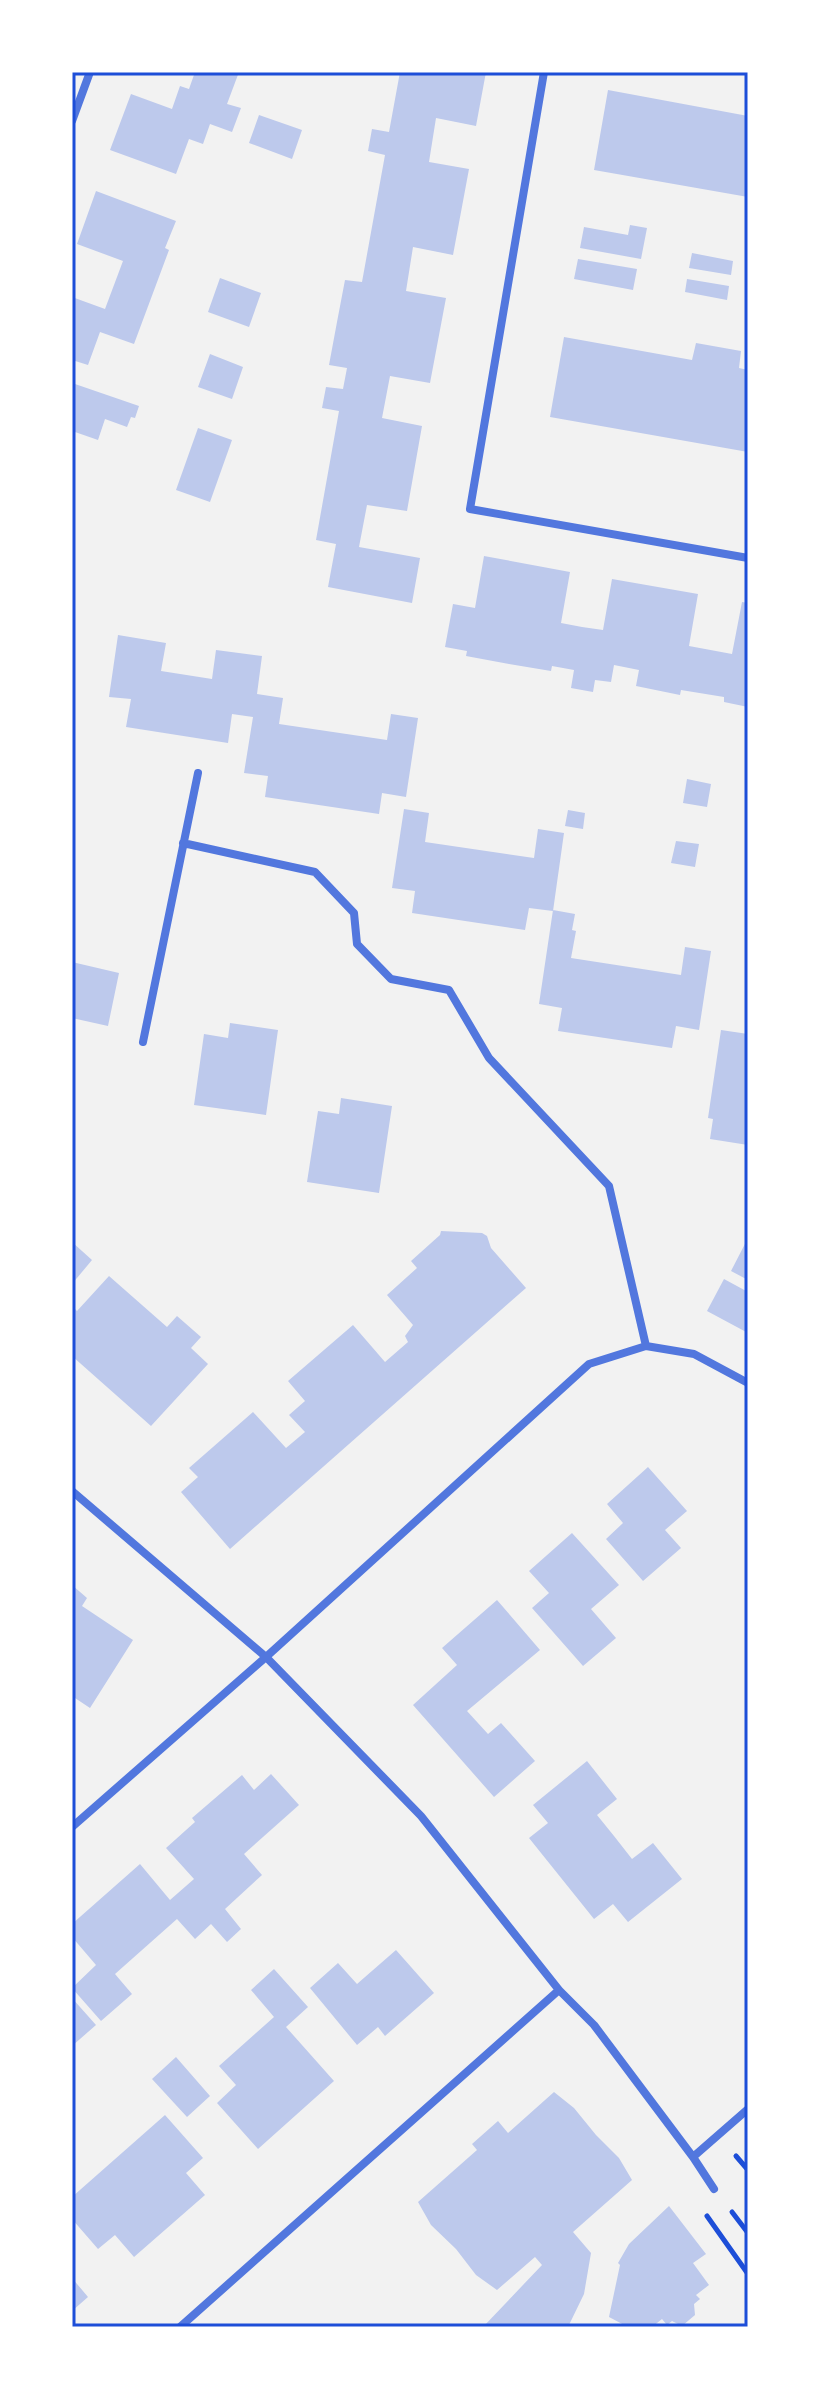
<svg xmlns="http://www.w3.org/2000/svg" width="820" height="2399" font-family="'DejaVu Sans',sans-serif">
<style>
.building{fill:#bdc9ec}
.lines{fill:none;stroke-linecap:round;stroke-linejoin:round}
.path{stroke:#1d4ed8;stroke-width:5}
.minor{stroke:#5277de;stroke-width:8}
.neatline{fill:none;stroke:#1d4ed8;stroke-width:3}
</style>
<rect width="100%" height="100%" fill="#f2f2f2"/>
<!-- building -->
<path class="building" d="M195,72H239L227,104L241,108L232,132L210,124L203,144L189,139L176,174L110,150L131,94L172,109L180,86L189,89Z
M400,72H486L476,126L436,118L429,162L469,169L453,255L413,247L406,291L446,298L430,383L390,376L382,418L422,426L407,511L367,505L359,547L420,558L412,603L328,587L336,544L316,540L339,411L322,408L326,387L343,389L347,368L329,365L337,322L345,280L362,282L385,155L368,151L372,129L389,132Z
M608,90L748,116V197L594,170Z
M259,115L302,130L292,159L249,143Z
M96,191L176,221L165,248L169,250L134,344L100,332L88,365L72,360V297L105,309L123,261L77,244Z
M630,225L647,228L641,259L580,248L584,227L628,235Z
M692,253L733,261L731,275L689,268Z
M578,259L637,269L633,290L574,279Z
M220,278L261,293L249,327L208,312Z
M687,279L729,286L727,300L685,292Z
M564,337L692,360L696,343L741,351L739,368L748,370V452L550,417Z
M210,354L243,367L232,399L198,387Z
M75,384L139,406L135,418L131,417L127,427L105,419L98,440L75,432L72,440V393Z
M198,428L232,440L210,502L176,490Z
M484,556L570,572L561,623L582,627L603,630L612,579L698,594L689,646L732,654L742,602L748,603V707L724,702V697L681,690L680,695L636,686L639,670L614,665L611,682L595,680L593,692L571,688L574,670L552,666L551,671L509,664L466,656L467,651L445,647L453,604L475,608Z
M118,635L166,643L161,671L212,679L216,650L262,656L257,694L283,698L279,724L387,740L391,714L418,718L406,797L382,793L379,814L265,797L268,776L244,773L253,717L232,714L228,743L126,727L131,699L109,697Z
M687,779L711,784L707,807L683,803Z
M404,809L429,813L425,842L534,858L538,829L564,833L553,911L529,908L525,930L412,913L415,891L392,888Z
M568,810L585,813L583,829L565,826Z
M676,841L699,844L695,867L671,863Z
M553,910L575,914L572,930L576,931L571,958L681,975L685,947L711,951L699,1030L676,1026L672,1048L558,1031L562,1008L539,1004Z
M72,962L119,973L108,1026L72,1018Z
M230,1023L278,1030L266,1115L194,1105L204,1034L228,1038Z
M721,1030L748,1034V1145L710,1139L713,1119L708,1118Z
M341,1098L392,1106L379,1193L307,1182L318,1111L339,1114Z
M441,1231L482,1233L487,1236L491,1248L526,1288L230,1549L181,1492L198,1477L189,1468L253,1412L286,1448L305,1432L289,1415L305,1401L288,1381L353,1325L385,1362L408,1342L405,1336L413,1325L387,1295L417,1268L411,1261L440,1235Z
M748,1238V1280L731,1271Z
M72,1242L92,1260L72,1284Z
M109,1276L167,1327L177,1316L201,1337L191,1348L208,1364L151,1426L72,1356V1306L77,1311Z
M724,1279L748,1292V1333L707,1311Z
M648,1467L687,1511L665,1530L681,1548L643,1581L606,1539L623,1523L607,1504Z
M572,1533L619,1585L591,1609L616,1638L583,1666L532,1608L549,1593L529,1571Z
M72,1585L87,1598L82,1606L133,1640L90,1708L72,1696Z
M497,1600L540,1650L467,1711L488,1734L501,1723L535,1761L494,1797L413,1705L457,1665L442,1648Z
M587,1761L617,1799L597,1815L614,1836L632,1859L653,1843L682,1879L628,1922L613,1904L594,1919L529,1838L548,1823L533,1805Z
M271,1774L299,1805L244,1854L262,1875L225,1909L241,1929L227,1942L211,1924L195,1939L177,1919L115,1974L132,1994L101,2021L72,1988L96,1965L72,1937V1924L140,1864L170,1900L194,1879L166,1848L195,1822L192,1818L242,1775L254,1790Z
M396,1950L434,1993L385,2036L378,2027L357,2045L310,1988L338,1963L357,1984Z
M274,1969L308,2007L286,2027L334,2081L258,2149L217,2103L236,2085L219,2066L274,2017L251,1990Z
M72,1998L96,2025L72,2046Z
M176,2057L210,2096L187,2117L152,2079Z
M554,2092L574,2108L596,2135L619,2158L632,2180L573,2232L591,2253L584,2294L568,2327H483L542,2265L535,2257L497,2290L476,2275L456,2249L431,2225L418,2202L477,2150L472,2144L498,2121L508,2133Z
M165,2115L203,2158L186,2173L205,2195L134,2257L115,2235L98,2249L72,2219V2197Z
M669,2206L706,2254L693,2263L709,2285L696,2295L700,2299L694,2304L695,2315L682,2326L672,2321L667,2325L662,2319L652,2327H628L609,2317L620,2265L618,2263L629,2244Z
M72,2278L88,2297L72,2311Z"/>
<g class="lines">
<!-- path -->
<path class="path" d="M736,2156L748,2170
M732,2212L748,2233
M707,2216L748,2274"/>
<!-- minor -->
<path class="minor" d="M544,72L470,509L748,558
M72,121L90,72
M183,843L315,872L354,913L357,944L391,979L449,990L489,1058L609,1186L646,1346
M143,1042L198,773
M72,1491L266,1657L421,1816L559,1990L594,2025L693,2157L714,2189
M72,1827L266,1657L589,1364L646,1346L694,1354L748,1383
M693,2157L748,2109
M180,2327L559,1990"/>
</g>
<!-- border -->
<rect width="820" height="2399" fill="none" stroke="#ffffff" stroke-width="148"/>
<rect x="74" y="74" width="672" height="2251" class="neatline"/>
</svg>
